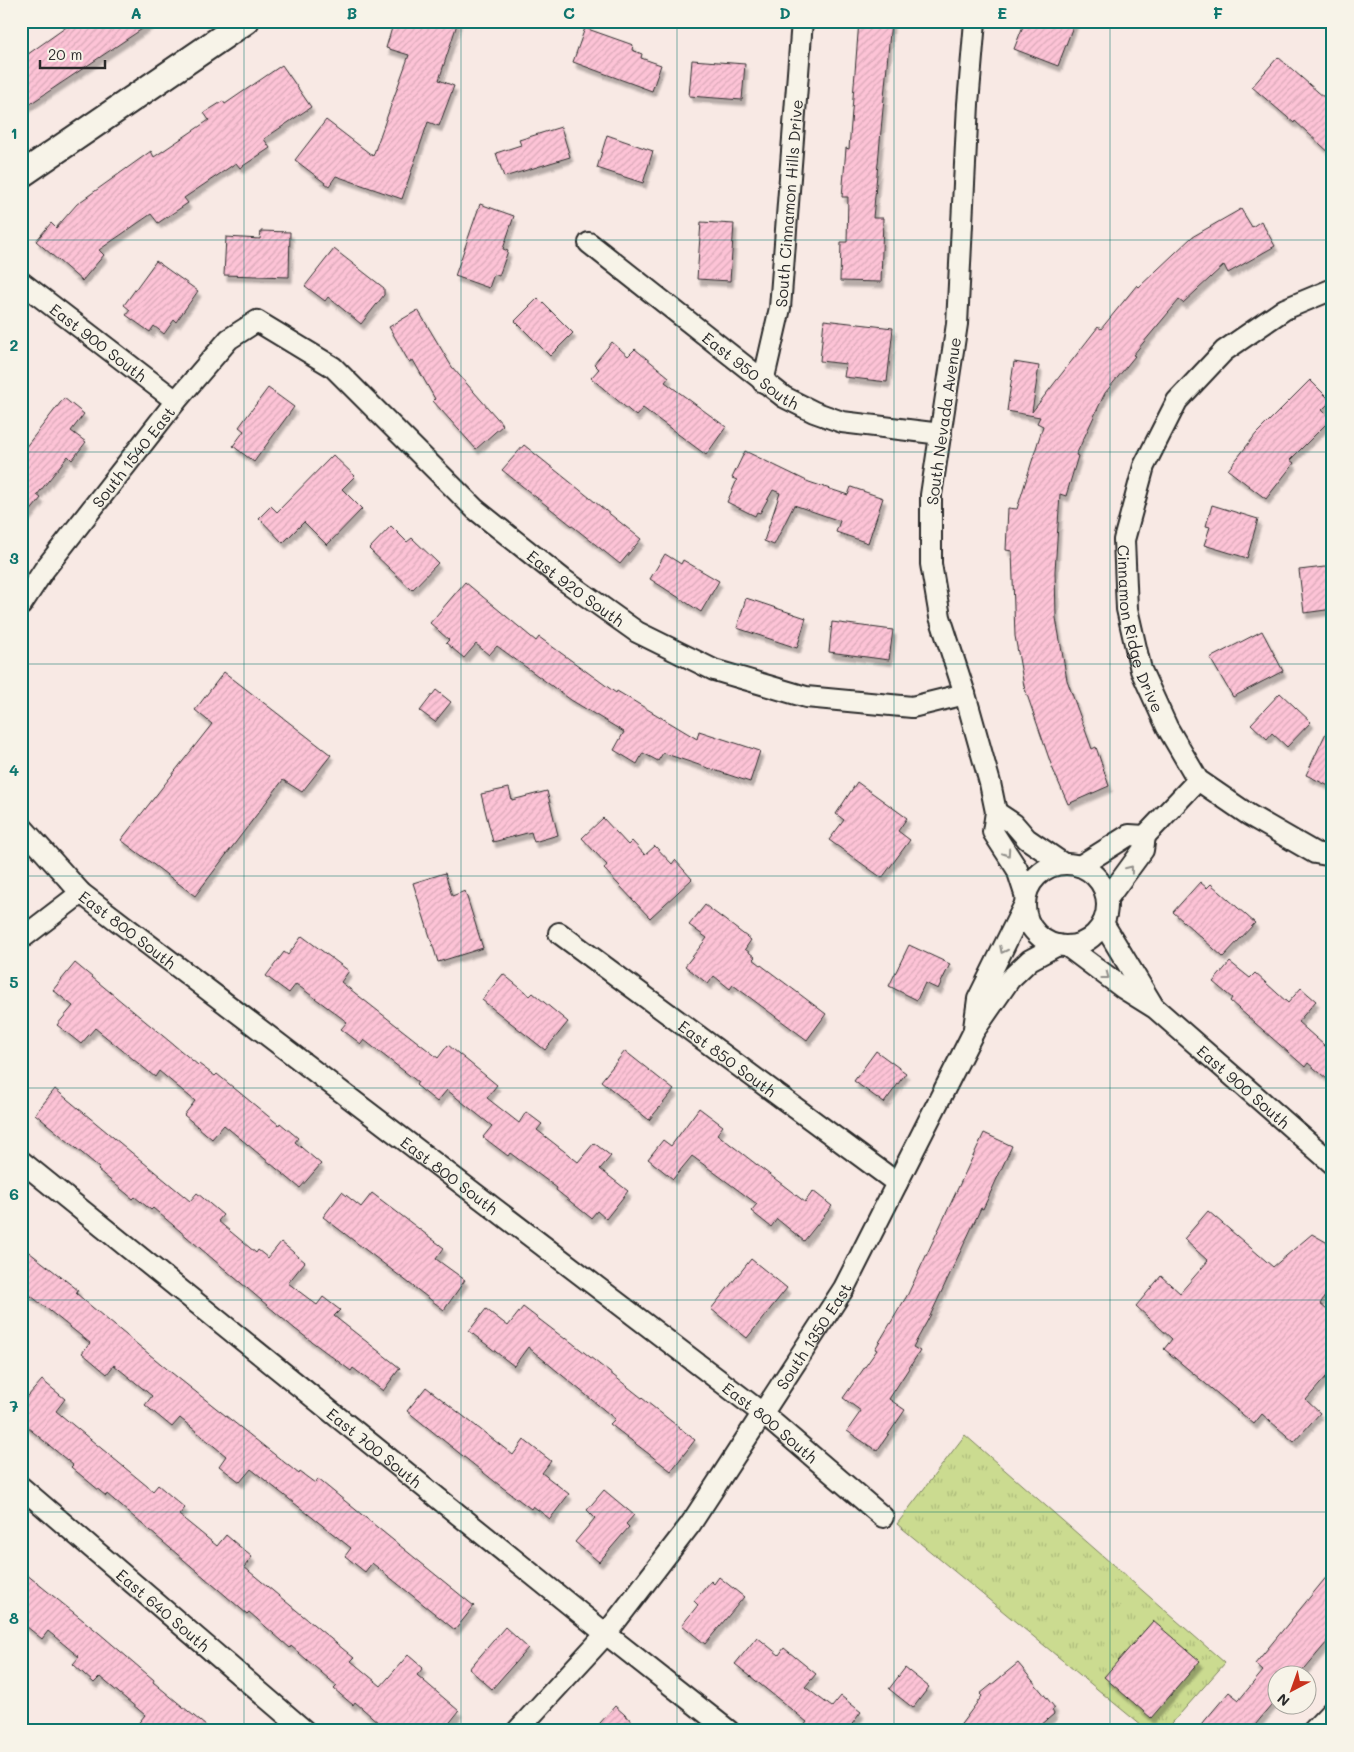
<svg xmlns="http://www.w3.org/2000/svg" width="1354" height="1752" font-family="Mali,sans-serif">
<style>
.park{fill:url(#park-tufts);stroke:#7b835e}
.building{fill:url(#building-hatch);stroke:#2b2b2b;filter:url(#shadow)}
.lines{fill:none;stroke-linecap:round;stroke-linejoin:round}
.minor-casing{stroke:#2b2b2b;stroke-width:24}
.tertiary-casing{stroke:#2b2b2b;stroke-width:29}
.minor{stroke:#f7f3e8;stroke-width:20}
.tertiary{stroke:#f7f3e8;stroke-width:25}
.oneway{stroke:#918f8a}
.grid{fill:none;stroke:#0f766e;stroke-width:1;stroke-opacity:0.55}
.labels{text-anchor:middle;dominant-baseline:central;stroke-width:4;stroke-linejoin:round;paint-order:stroke}
.street-label{font-size:16px;fill:#2b2b2b;stroke:#f7f3e8}
.neatline{fill:none;stroke:#0f766e;stroke-width:2}
.grid-label{font-size:16px;text-anchor:middle;font-weight:bold;fill:#0f766e}
</style>
<defs>
<pattern id="park-tufts" width="24" height="20" patternUnits="userSpaceOnUse" patternTransform="scale(1.25)"><rect width="24" height="20" fill="#cbdb90"/><path d="M3 7l-1-3M5 7V3M7 7l1-3M15 17l-1-3M17 17v-4M19 17l1-3" fill="none" stroke="#aebc7c"/></pattern>
<pattern id="building-hatch" width="6" height="6" patternUnits="userSpaceOnUse" patternTransform="scale(1.25)"><rect width="6" height="6" fill="#fdc3d6"/><path d="M-1 1l2-2M0 6l6-6M5 7l2-2" fill="none" stroke="#d9a8b8"/></pattern>
<filter id="shadow"><feDropShadow dx="3" dy="5.5" stdDeviation="1" flood-color="#0004"/></filter>
</defs>
<rect width="100%" height="100%" fill="#f8e9e4"/>
<filter id="ink" filterUnits="userSpaceOnUse"><feTurbulence type="fractalNoise" baseFrequency=".02" numOctaves="2"/><feDisplacementMap in="SourceGraphic" scale="10" xChannelSelector="R" yChannelSelector="G"/><feConvolveMatrix kernelMatrix="1 2 1 2 8 2 1 2 1" color-interpolation-filters="sRGB"/></filter>
<g filter="url(#ink)">
<!-- park -->
<path class="park" d="M965,1435L1225,1663L1165,1731H1148L897,1524Z"/>
<!-- building -->
<path class="building" d="M75,21H154L21,110V59Z
M394,21H458L439,80L454,86L439,126L428,122L402,199L336,176L329,186L295,160L326,120L373,156L409,55L386,48Z
M859,21H891L873,218H883L881,282L840,281L841,242H847L848,197H842L846,148L849,149Z
M1025,21H1075L1058,66L1014,49Z
M585,28L633,45L632,50L642,54L641,58L661,65L652,91L573,62Z
M1278,57L1333,105V156L1295,121L1294,123L1252,87Z
M692,60L745,64L742,100L689,96Z
M282,65L311,107L264,139L270,148L240,168L236,163L184,198L188,203L158,223L151,214L99,250L104,255L82,281L36,241L51,223L56,228L77,204L151,151L154,157L209,120L204,113L223,101L225,104Z
M561,127L570,157L504,177L496,153L521,145L519,140Z
M607,135L653,151L643,183L597,168Z
M480,204L514,216L503,249L508,251L499,276L494,274L489,288L455,276Z
M1241,209L1252,227L1261,221L1275,246L1228,273L1224,265L1183,303L1179,300L1133,355L1135,356L1105,393L1076,455L1078,456L1066,496L1060,494L1055,571L1056,618L1067,680L1092,749L1096,747L1109,786L1068,804L1052,767L1024,686L1015,636L1012,551L1006,550L1008,508L1017,509L1043,426L1037,423L1040,417L1007,411L1014,362L1039,366L1032,412L1098,327L1101,329L1137,285L1139,287L1192,237Z
M701,222L734,224L730,281L697,279Z
M261,231L290,232L289,277L224,275L226,237L260,239Z
M334,249L384,288V295L361,324L328,297L325,301L305,286Z
M156,261L198,291L176,322L174,320L164,334L154,326L150,332L126,315L130,310L124,305Z
M538,298L573,333L550,356L515,321Z
M418,310L452,367L503,425L476,449L433,401L435,399L413,360L409,362L389,327Z
M824,320L893,328L887,382L844,377L846,364L820,361Z
M612,342L628,356L635,349L669,377L665,382L726,427L706,455L643,408L636,416L591,378L599,369L594,364Z
M1310,380L1331,401L1322,410L1331,419L1290,460L1294,463L1266,499L1228,470L1256,434Z
M268,388L294,407L254,462L233,446L244,431L239,427Z
M64,398L84,414L71,431L86,442L72,460L68,456L37,495L41,498L21,523V453Z
M524,445L641,539L620,564L502,470Z
M745,451L809,482L848,495L851,487L883,498L868,543L836,532L840,521L794,505L774,545L764,541L780,493L773,490L760,513L757,512L755,516L727,502L737,480L732,478Z
M333,455L355,476L342,489L362,509L327,545L304,522L283,543L259,518L271,506L277,512Z
M1212,505L1258,519L1247,558L1204,545L1210,527L1206,526Z
M391,526L407,542L412,538L438,563L412,590L369,549Z
M665,554L681,564L683,560L719,581L701,612L650,579Z
M1333,566V609L1304,613L1299,570Z
M465,582L536,641L539,637L616,693L617,691L697,739L699,731L760,751L750,782L663,753L658,761L643,753L637,764L614,750L624,732L571,700L497,646L489,655L476,644L464,658L446,643L449,640L430,623Z
M746,598L806,618L797,648L737,628Z
M832,622L893,630L889,660L829,652Z
M1262,631L1283,671L1233,697L1210,658Z
M224,672L331,755L302,792L283,780L195,896L121,840L212,724L195,710Z
M436,690L451,702L435,722L420,711Z
M1280,693L1311,722L1287,747L1272,733L1267,739L1251,724Z
M1333,718V788L1306,775Z
M857,782L907,818L898,831L910,840L882,878L829,840L844,820L836,814Z
M509,788L512,800L547,791L558,835L534,842L531,832L493,842L481,794Z
M603,818L628,845L632,841L645,855L655,846L672,864L675,860L692,879L650,918L604,869L607,865L582,838Z
M445,873L452,896L465,891L483,948L438,962L413,883Z
M1200,882L1207,888L1211,884L1255,923L1223,957L1173,912Z
M705,905L751,940L745,949L755,957L753,959L826,1014L807,1040L733,985L730,989L714,976L708,984L685,966L707,938L689,925Z
M302,936L349,971L341,982L438,1058L448,1045L497,1085L487,1098L519,1123L526,1112L542,1124L537,1130L578,1162L594,1143L611,1156L600,1169L628,1191L606,1219L597,1211L591,1218L556,1190L557,1188L510,1153L508,1156L483,1137L492,1126L447,1090L437,1102L416,1085L418,1082L364,1040L361,1044L341,1029L347,1022L296,984L289,993L266,976L284,952L288,955Z
M909,945L950,964L938,989L925,983L917,1000L889,986Z
M1230,962L1250,978L1255,973L1288,1003L1301,988L1316,1001L1298,1022L1333,1053V1084L1308,1063L1305,1067L1230,1001L1232,998L1213,982Z
M75,963L198,1065L199,1064L215,1076L217,1074L279,1125L280,1123L298,1138L295,1142L321,1164L300,1188L224,1125L212,1139L184,1115L195,1101L159,1071L155,1077L95,1028L81,1044L57,1025L73,1006L53,990Z
M503,974L530,996L533,993L568,1022L545,1050L482,1000Z
M625,1051L674,1090L649,1120L601,1081Z
M876,1051L906,1073L884,1103L854,1081Z
M55,1089L190,1201L197,1193L223,1215L218,1221L256,1253L258,1250L268,1258L281,1242L305,1262L288,1283L317,1305L323,1297L340,1310L334,1316L400,1368L383,1391L353,1368L351,1371L295,1329L153,1208L151,1210L135,1197L133,1199L98,1170L100,1168L35,1114Z
M699,1108L723,1126L717,1134L805,1202L813,1191L832,1206L804,1241L777,1219L771,1227L751,1211L757,1204L692,1156L673,1179L648,1159L663,1140L671,1146Z
M984,1133L1012,1146L983,1209L981,1208L930,1316L913,1347L920,1351L889,1399L905,1410L877,1451L847,1431L861,1411L843,1398L877,1350L875,1349L908,1294Z
M342,1192L361,1207L372,1193L444,1248L436,1259L465,1280L444,1310L323,1217Z
M1208,1211L1273,1267L1312,1234L1333,1246V1283L1320,1304L1333,1315V1369L1306,1400L1320,1413L1294,1442L1262,1414L1254,1424L1164,1349L1172,1339L1136,1306L1161,1276L1180,1293L1208,1261L1184,1239Z
M21,1246L78,1290L76,1293L92,1307L172,1373L299,1474L300,1472L315,1483L318,1479L474,1606L455,1630L372,1563L365,1572L345,1556L351,1548L251,1469L240,1482L219,1466L226,1456L180,1418L172,1427L145,1405L152,1396L114,1365L107,1374L82,1353L90,1343L21,1288Z
M751,1259L787,1288L747,1338L711,1309Z
M523,1307L565,1339L566,1338L695,1440L671,1471L610,1424L615,1419L528,1347L514,1366L469,1331L486,1309L508,1326Z
M42,1380L65,1399L56,1411L153,1491L158,1485L185,1508L179,1515L217,1546L226,1535L252,1557L244,1567L354,1658L351,1661L381,1686L408,1655L423,1668L417,1675L459,1711L443,1731H388L355,1702L353,1705L334,1689L337,1686L291,1646L290,1648L249,1612L247,1614L107,1494L106,1496L71,1467L73,1465L21,1422V1404Z
M426,1387L513,1455L524,1440L551,1461L542,1473L569,1494L550,1519L533,1506L531,1509L494,1481L407,1411Z
M604,1490L634,1515L626,1524L629,1527L599,1562L575,1542L595,1518L587,1510Z
M1333,1569V1635L1300,1674H1276V1700L1250,1731H1196L1229,1692L1239,1700L1263,1671L1255,1664Z
M21,1570L99,1633L154,1680L153,1682L212,1731H132L145,1715L100,1677L94,1683L73,1664L79,1657L48,1631L42,1639L21,1622Z
M719,1577L744,1597L705,1644L682,1625L698,1605L694,1601L711,1581L714,1584Z
M1153,1621L1200,1661L1151,1718L1104,1677Z
M505,1627L528,1648L492,1689L469,1669Z
M757,1637L779,1655L784,1648L816,1674L805,1687L832,1707L841,1696L861,1712L847,1731H800L807,1722L735,1664Z
M1018,1663L1055,1708L1052,1710L1054,1714L1034,1731H956L982,1696L980,1694Z
M905,1668L929,1687L913,1708L889,1689Z
M615,1706L643,1731H593Z"/>
<g class="lines">
<defs>
<g id="minor">
<path d="M975,21L968,104L957,324L931,495V564L940,617L965,694L990,783L996,812L993,832L1017,869L1025,894"/>
<path id="s1" d="M589,243L784,397L814,412L842,422L941,434"/>
<path id="s2" d="M21,282L176,401"/>
<path id="s3" d="M1333,289L1285,309L1224,351L1177,401L1144,466L1124,540L1127,609L1141,670L1167,727L1198,780L1249,815L1315,853L1333,856"/>
<path id="s4" d="M763,382L780,308L802,21"/>
<path id="s5" d="M21,605L44,570L176,401L229,339L257,321L333,367L475,509L564,580L637,632L714,670L806,697L912,707L965,694"/>
<path d="M996,812L1014,824L1027,839L1062,863"/>
<path id="s6" d="M21,826L81,893L762,1413L883,1517"/>
<path d="M1145,836L1198,780"/>
<circle cx="1066" cy="905" r="41"/>
<path d="M1080,866L1129,835L1145,836"/>
<path d="M1107,899L1143,850L1145,836"/>
<path d="M1103,923L1152,1004"/>
<path id="s7" d="M559,933L897,1183"/>
<path d="M21,939L81,893"/>
<path id="s8" d="M1067,946L1123,988L1155,1008L1333,1164"/>
<path d="M974,1028L978,999L1024,906"/>
<path id="s9" d="M21,1161L606,1634L729,1731"/>
<path id="s10" d="M21,1487L305,1731"/>
<path id="s11" d="M517,1731L606,1634L690,1525L844,1288L974,1031L1010,979L1030,960L1058,945"/>
<path d="M1313,1731L1333,1710"/>
</g>
<path id="tertiary" d="M21,175L246,21"/>
</defs>
<!-- minor casing -->
<use href="#minor" class="minor-casing"/>
<!-- tertiary casing -->
<use href="#tertiary" class="tertiary-casing"/>
<!-- minor -->
<use href="#minor" class="minor"/>
<!-- tertiary -->
<use href="#tertiary" class="tertiary"/>
</g>
<!-- one-way arrows -->
<defs><path id="oneway-chevron" d="M-2-3.5L2.5 0L-2 3.5" fill="none" stroke-width="1.6" stroke-linecap="round" stroke-linejoin="round" transform="scale(1.25)"/></defs>
<g class="oneway">
<use href="#oneway-chevron" transform="translate(1007 853) rotate(56)"/>
<use href="#oneway-chevron" transform="translate(1130 869) rotate(-52)"/>
<use href="#oneway-chevron" transform="translate(1003 950) rotate(117)"/>
<use href="#oneway-chevron" transform="translate(1106 976) rotate(37)"/>
</g>
</g>
<!-- grid -->
<path class="grid" d="M244,21V1731M461,21V1731M677,21V1731M894,21V1731M1110,21V1731M21,240H1333M21,452H1333M21,664H1333M21,876H1333M21,1088H1333M21,1300H1333M21,1512H1333"/>
<g class="labels">
<!-- street labels -->
<g class="street-label">
<text stroke="none"><textPath href="#s4" startOffset="181">South Cinnamon Hills Drive</textPath></text>
<text stroke="none"><textPath href="#s2" startOffset="98">East 900 South</textPath></text>
<text stroke="none"><textPath href="#s1" startOffset="206">East 950 South</textPath></text>
<text transform="translate(943 421) rotate(-82)">South Nevada Avenue</text>
<text stroke="none"><textPath href="#s5" startOffset="186">South 1540 East</textPath></text>
<text stroke="none"><textPath href="#s5" startOffset="789">East 920 South</textPath></text>
<text stroke="none"><textPath href="#s3" startOffset="435">Cinnamon Ridge Drive</textPath></text>
<text stroke="none"><textPath href="#s6" startOffset="149">East 800 South</textPath></text>
<text stroke="none"><textPath href="#s7" startOffset="210">East 850 South</textPath></text>
<text stroke="none"><textPath href="#s8" startOffset="226">East 900 South</textPath></text>
<text stroke="none"><textPath href="#s6" startOffset="554">East 800 South</textPath></text>
<text stroke="none"><textPath href="#s11" startOffset="495">South 1350 East</textPath></text>
<text stroke="none"><textPath href="#s6" startOffset="959">East 800 South</textPath></text>
<text stroke="none"><textPath href="#s9" startOffset="455">East 700 South</textPath></text>
<text stroke="none"><textPath href="#s10" startOffset="188">East 640 South</textPath></text>
</g>
</g>
<!-- margin -->
<rect width="1354" height="1752" fill="none" stroke="#f7f3e8" stroke-width="55"/>
<!-- north arrow -->
<g transform="translate(1292 1690) rotate(221)"><circle r="24" fill="#f7f3e8" stroke="#a5a39c"/>
<path d="M0-4L9 19L0 12L-9 19Z" fill="#c8321e"/>
<text y="-8" font-size="14" font-weight="bold" text-anchor="middle" fill="#2b2b2b">N</text>
</g>
<!-- scale -->
<path d="M40 60v8h65v-8" fill="none" stroke="#2b2b2b" stroke-width="2.5"/>
<text x="48" y="60" font-size="15" fill="#2b2b2b" stroke="#f7f3e8" stroke-width="4" paint-order="stroke">20 m</text>
<rect x="28" y="28" width="1298" height="1696" class="neatline"/>
<g class="grid-label">
<text x="136" y="19">A</text>
<text x="352" y="19">B</text>
<text x="569" y="19">C</text>
<text x="785" y="19">D</text>
<text x="1002" y="19">E</text>
<text x="1218" y="19">F</text>
<text x="14" y="139">1</text>
<text x="14" y="351">2</text>
<text x="14" y="564">3</text>
<text x="14" y="776">4</text>
<text x="14" y="988">5</text>
<text x="14" y="1200">6</text>
<text x="14" y="1412">7</text>
<text x="14" y="1624">8</text>
</g>
</svg>
